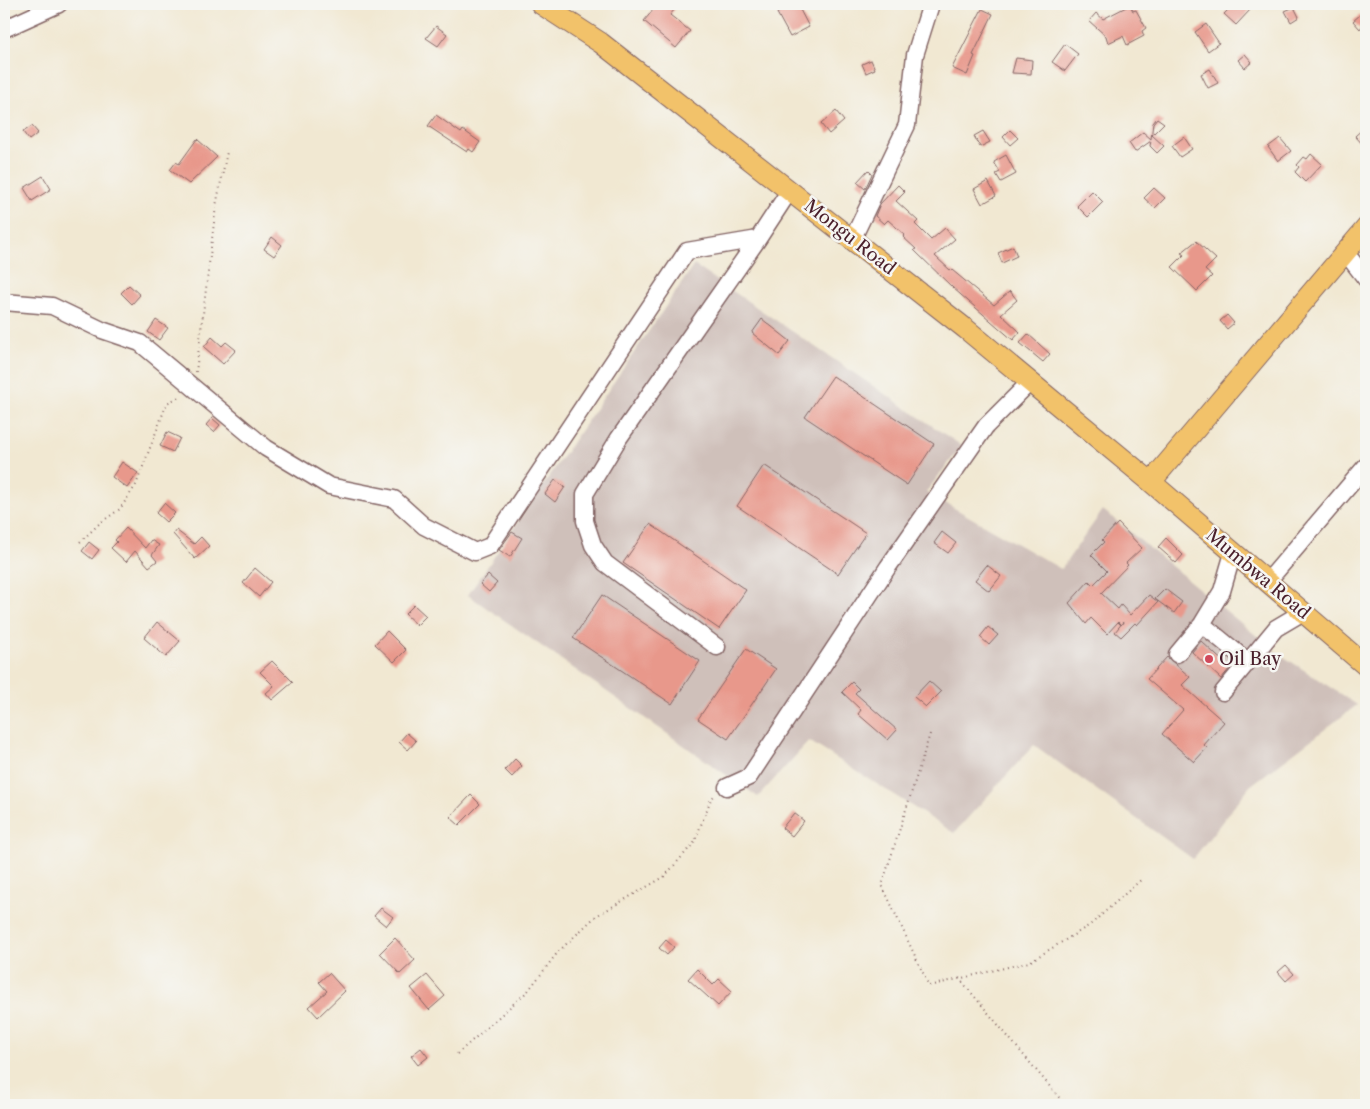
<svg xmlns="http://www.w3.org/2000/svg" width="1370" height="1109" font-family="'Libre Caslon Text',serif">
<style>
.industrial{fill:#cfc0ba}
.building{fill:#e8988b}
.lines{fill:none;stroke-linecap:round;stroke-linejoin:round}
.minor-casing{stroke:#846565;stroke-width:19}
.major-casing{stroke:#846565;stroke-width:22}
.path{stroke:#846565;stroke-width:2;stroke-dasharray:1 4;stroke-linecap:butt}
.minor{stroke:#fff;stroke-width:16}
.major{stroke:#f2c26a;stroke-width:20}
.poi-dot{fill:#d1495b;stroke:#f6f6f2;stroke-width:2}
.labels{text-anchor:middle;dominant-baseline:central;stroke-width:5;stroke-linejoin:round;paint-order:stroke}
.street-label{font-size:18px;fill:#4a1f2b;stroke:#f6f6f2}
.poi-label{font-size:18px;fill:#4a1f2b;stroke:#f6f6f2;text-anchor:start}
</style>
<rect width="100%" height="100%" fill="#f6f6f2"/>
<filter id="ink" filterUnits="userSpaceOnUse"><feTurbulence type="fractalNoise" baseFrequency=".02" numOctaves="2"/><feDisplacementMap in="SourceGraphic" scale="10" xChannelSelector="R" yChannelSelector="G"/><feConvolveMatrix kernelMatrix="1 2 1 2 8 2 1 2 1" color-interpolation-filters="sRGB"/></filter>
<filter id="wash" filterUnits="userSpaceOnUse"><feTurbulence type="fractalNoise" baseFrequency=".0096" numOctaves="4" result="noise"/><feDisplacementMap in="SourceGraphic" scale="20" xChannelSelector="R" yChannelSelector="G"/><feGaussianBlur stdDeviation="1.12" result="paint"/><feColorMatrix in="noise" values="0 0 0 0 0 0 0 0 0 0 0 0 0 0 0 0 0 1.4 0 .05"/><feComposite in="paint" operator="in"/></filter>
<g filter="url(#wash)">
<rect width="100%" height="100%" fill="#f1e8d2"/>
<!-- industrial -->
<path class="industrial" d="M694,265L962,446L926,492L1061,569L1103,510L1275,651L1357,705L1250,786L1193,859L1034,745L954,833L809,741L758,797L468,595Z"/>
<g id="blocks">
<!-- building -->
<path class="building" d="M658,4H679L670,15L690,31L676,48L644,21Z
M794,4H797L809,27L790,37L777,13Z
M1234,4H1246L1251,9L1236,25L1224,14Z
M1130,5L1133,11L1136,10L1146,28L1142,31L1144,36L1127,45L1123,36L1108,43L1106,36L1089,21L1096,13L1103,19Z
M1294,7L1299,17L1291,22L1285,11Z
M982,9L993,14L973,55L975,56L967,75L952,68Z
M1360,15L1366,21L1360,29L1353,21Z
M1206,24L1219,43L1208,51L1195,32Z
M436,26L447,34L438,46L426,38Z
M1065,44L1078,54L1065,71L1052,62Z
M1245,54L1252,62L1245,68L1238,60Z
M1016,58L1032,60L1031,74L1012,73Z
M871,60L875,69L866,73L862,64Z
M1210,69L1218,83L1208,88L1201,74Z
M836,111L844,121L829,134L821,124Z
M436,115L461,133L463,130L480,142L473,152L469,149L467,152L428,126Z
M1157,118L1164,123L1152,135L1164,146L1157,153L1150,146L1151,141L1135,152L1129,143L1143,132L1151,139L1153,123Z
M32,126L38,133L29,140L23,132Z
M1366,126V148L1355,136Z
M1010,130L1018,138L1010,145L1003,137Z
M983,131L990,142L980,147L974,136Z
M1184,137L1192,149L1180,157L1172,146Z
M1280,138L1291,151L1278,161L1268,147Z
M197,139L217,157L189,184L170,170L176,162L179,164Z
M1311,154L1322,164L1305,182L1295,172L1299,167L1297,165L1304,157L1307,159Z
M1006,155L1016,174L1001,182L996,174L1000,172L994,162Z
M868,170L872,174L865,189L857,182Z
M43,176L51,189L32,201L24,188Z
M988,181L996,196L982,204L974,189Z
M898,185L905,192L896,201L918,221L915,224L931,240L945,228L955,239L935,256L951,271L952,270L994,305L1010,291L1017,300L1001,314L1020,332L1013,340L953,288L914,250L916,249L903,237L905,235L888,220L884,224L875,216L880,204Z
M1154,188L1165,198L1155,208L1144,198Z
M1092,191L1103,202L1088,217L1077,206Z
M272,237L282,245L274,256L264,249Z
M1196,241L1216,259L1205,270L1212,276L1197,291L1172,267L1184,255L1181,253Z
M1013,246L1017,256L1002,263L998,253Z
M129,285L140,295L132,304L121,293Z
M1227,315L1234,323L1227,329L1220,321Z
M762,319L790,341L779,355L752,333Z
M156,320L168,328L159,340L148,332Z
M1028,334L1050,354L1043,362L1020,343Z
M212,337L222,346L226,342L236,350L223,364L204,347Z
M833,376L934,444L907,485L805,417Z
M212,418L220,425L214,432L206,425Z
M167,432L180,438L173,452L160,446Z
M122,462L138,473L127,488L112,477Z
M764,465L866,533L838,574L737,506Z
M555,480L565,487L555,502L545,494Z
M164,503L175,513L166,522L156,513Z
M1118,523L1142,548L1126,563L1128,565L1101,593L1118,609L1121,605L1130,615L1149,595L1158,602L1137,625L1135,623L1121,637L1115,632L1123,622L1121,625L1118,622L1107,634L1091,618L1086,624L1069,603L1089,581L1093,585L1107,571L1091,555L1104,542L1102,540Z
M650,524L746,590L719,629L623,563Z
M126,528L145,548L151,540L159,545L152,555L157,561L149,567L135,551L126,562L111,548L117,542L115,540Z
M176,530L194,544L201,537L209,546L195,559L173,534Z
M512,532L522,538L510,557L499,550Z
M942,532L956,543L948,553L934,543Z
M1166,538L1183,555L1176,563L1158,547Z
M89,542L99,550L92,559L82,551Z
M987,565L1001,576L989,591L975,580Z
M255,568L271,582L259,597L243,583Z
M488,575L497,583L489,592L480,584Z
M1165,589L1182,602L1174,613L1155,599Z
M602,595L700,661L672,704L573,638Z
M414,605L426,616L417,625L405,614Z
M157,622L180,641L166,657L144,638Z
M988,627L998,635L989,645L980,637Z
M387,631L406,650L394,662L375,644Z
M1201,641L1230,668L1221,679L1192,652Z
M746,649L776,669L728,739L698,719Z
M1167,657L1190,677L1182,685L1224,722L1204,745L1207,748L1194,762L1162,734L1183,710L1147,679Z
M272,661L293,682L272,700L266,693L274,686L260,672Z
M929,681L941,692L926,707L914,697Z
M852,682L859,689L855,693L897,730L888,740L858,714L861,710L842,692Z
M407,733L416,741L408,750L399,742Z
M515,759L522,766L512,777L505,770Z
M471,795L480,804L459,825L450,817Z
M794,813L804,821L792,836L782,828Z
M381,908L393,917L386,926L374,916Z
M395,938L415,960L400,974L380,953Z
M666,940L674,947L667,955L659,948Z
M1286,965L1294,974L1286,981L1278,972Z
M697,969L713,985L719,979L732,991L718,1006L688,979Z
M329,973L345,991L318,1017L309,1007L327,991L319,982Z
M427,975L445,996L429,1010L411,988Z
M421,1048L428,1057L418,1065L411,1056Z"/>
</g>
</g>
<g filter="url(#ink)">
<use href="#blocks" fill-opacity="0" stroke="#846565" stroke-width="1"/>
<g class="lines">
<defs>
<path id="minor" d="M4,29L59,4
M853,238L907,125L915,55L931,4
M1346,253L1366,279
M4,302L52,306L102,330L140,343L266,448L329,486L394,499L424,526L475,552L490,546L687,251L758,239L790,190
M1267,582L1366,466
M1202,624L1247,661
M717,647L605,563L593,545L585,521V494L619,438L758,239
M1177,654L1202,624L1222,591L1233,553
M1223,692L1276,628L1303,612
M727,787L749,777L888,567L986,426L1030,382"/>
<path id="major" d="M541,4L601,43L966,329L1151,482L1366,666
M1151,482L1366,228"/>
</defs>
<!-- minor casing -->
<use href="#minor" class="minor-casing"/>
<!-- major casing -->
<use href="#major" class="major-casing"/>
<!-- path -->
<path class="path" d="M196,372L216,206L227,152
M80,542L100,523L120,509L136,485L167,403L181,396
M930,734L882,885L929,986L1029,962L1090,925L1143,878
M959,978L1062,1101L1061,1105
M457,1054L528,991L558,952L596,916L664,877L694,843L711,799L715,795"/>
<!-- minor -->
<use href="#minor" class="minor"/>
<!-- major -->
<use href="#major" class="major"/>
</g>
</g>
<!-- markers -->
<circle class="poi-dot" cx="1209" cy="659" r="5"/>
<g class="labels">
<!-- street labels -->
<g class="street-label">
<text transform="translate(850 237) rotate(38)">Mongu Road</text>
<text transform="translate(1258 574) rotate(40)">Mumbwa Road</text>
</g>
<!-- poi labels -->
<g class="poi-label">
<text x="1219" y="659">Oil Bay</text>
</g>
</g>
<!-- margin -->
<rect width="1370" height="1109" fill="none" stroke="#f6f6f2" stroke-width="20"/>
</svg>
